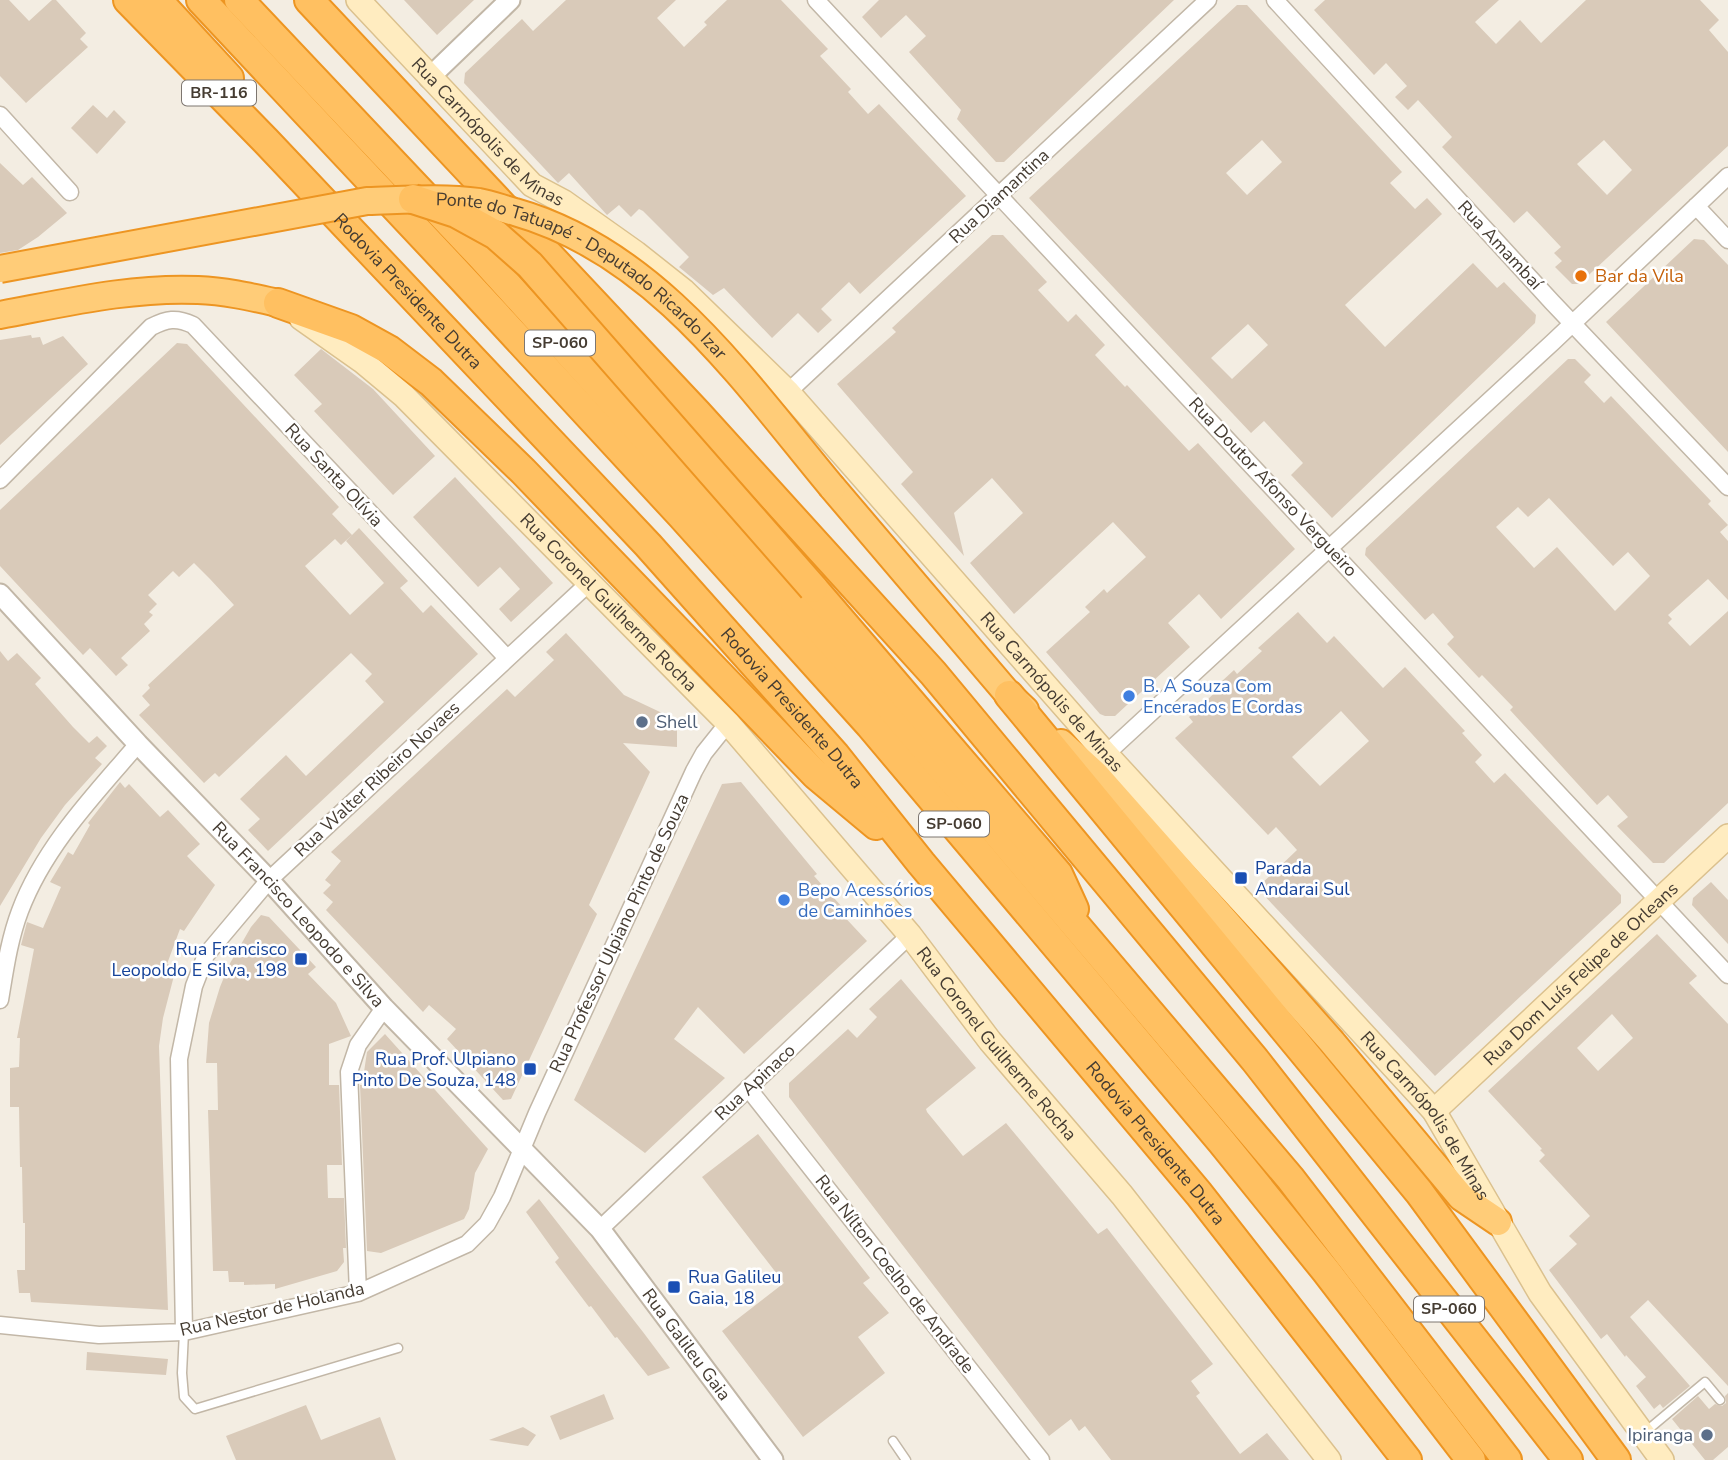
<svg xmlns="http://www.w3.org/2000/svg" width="1728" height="1460" font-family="'Nunito Sans',sans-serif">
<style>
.building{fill:#d9cab9;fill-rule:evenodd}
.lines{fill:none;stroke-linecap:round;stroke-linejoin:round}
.service-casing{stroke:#c2b7a7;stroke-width:11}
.minor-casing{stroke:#c2b7a7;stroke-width:19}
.tertiary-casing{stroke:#c2b7a7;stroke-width:23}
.secondary-casing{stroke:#dbc18e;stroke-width:26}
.trunk-casing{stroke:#ed9522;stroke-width:30}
.motorway-casing{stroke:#ed9522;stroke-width:32}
.service{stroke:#fff;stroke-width:8}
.minor{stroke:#fff;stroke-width:16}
.tertiary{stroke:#fff;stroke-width:19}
.secondary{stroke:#ffecc0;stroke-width:23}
.trunk{stroke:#ffcc78;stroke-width:26}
.motorway{stroke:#ffc061;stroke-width:28}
.trunk-bridge-casing{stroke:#ed9522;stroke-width:30;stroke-linecap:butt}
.motorway-bridge-casing{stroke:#ed9522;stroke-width:32;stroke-linecap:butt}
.trunk-bridge{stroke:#ffcc78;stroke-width:26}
.motorway-bridge{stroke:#ffc061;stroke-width:28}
.food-dot{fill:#e8710a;stroke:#fff;stroke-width:2.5}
.shop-dot{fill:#3f7fe0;stroke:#fff;stroke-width:2.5}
.service-dot{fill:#5c6f8a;stroke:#fff;stroke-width:2.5}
.transit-dot{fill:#1a4fb4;stroke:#fff;stroke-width:2.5}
.labels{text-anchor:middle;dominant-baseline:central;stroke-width:5;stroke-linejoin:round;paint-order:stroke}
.shield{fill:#fff;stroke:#7d7670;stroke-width:2}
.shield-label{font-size:16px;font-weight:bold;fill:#453c32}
.street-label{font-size:18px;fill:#453c32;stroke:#fff}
.food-label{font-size:18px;fill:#c56008;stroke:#fff;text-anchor:start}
.shop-label{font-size:18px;fill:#366cbe;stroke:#fff;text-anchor:start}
.service-label{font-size:18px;fill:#4e5e75;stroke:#fff;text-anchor:start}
.transit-label{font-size:18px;fill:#164399;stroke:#fff;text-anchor:start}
</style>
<rect width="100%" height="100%" fill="#f3ede2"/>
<!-- building -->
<path class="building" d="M0,0H9L29,21L52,0H56L86,33L80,39L88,47L26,103L0,76Z
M404,0H474L437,35Z
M566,0H676L657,18L684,47L707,25L704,22L727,0H781L828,49L820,56L851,89L848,92L868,114L879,104L966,196L860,294L849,282L821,309L832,320L818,333L798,313L772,338L724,288L713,295L679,267L689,257L643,211L639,209L631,217L619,205L607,215L569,173L558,183L464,83L465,73L522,19L533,31Z
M879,0H1174L1004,162H996L957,119L961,110L909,52L926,36L906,15L881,38L862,17Z
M1325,0H1499L1475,22L1496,44L1520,20L1541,43L1586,0H1700L1719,20L1709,30L1728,52V146L1579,284H1572L1555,267L1562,261L1554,253L1561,247L1527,211L1514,223L1442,147L1452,137L1418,100L1408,110L1395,97L1407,86L1386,63L1374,75L1314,10ZM1604,140L1632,170L1607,195L1577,164Z
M1237,5H1247L1402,172L1390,183L1415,209L1427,198L1442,214L1345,305L1385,347L1473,263L1497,288L1504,282L1536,315L1535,323L1332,518L1291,475L1303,463L1264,421L1251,433L1029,198ZM1262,140L1282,162L1247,195L1226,173ZM1248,324L1268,345L1232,379L1211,358Z
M93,105L107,118L114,110L126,122L97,154L71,128Z
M0,163L23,185L32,177L67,213L38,237L18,250L0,253Z
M992,235H1003L1047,282L1038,290L1068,322L1076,314L1105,345L1095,355L1125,387L1127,385L1189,451L1198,443L1295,549L1221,619L1199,594L1168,623L1190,647L1115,716H1105L1100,714L1046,652L1090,612L1085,607L1104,589L1107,593L1146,557L1113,522L1014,614L970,563L1023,513L992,478L954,513L964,556L901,484L913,472L837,384L896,332L892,328Z
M1694,239L1704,240L1728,265V452L1606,322Z
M31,335L32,338L40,337L43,345L63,336L88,364L0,445V340Z
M177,343L187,344L339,507L332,514L352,535L341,545L335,539L305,566L350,615L384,583L346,541L359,528L408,581L400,588L423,613L431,605L478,654L268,851L248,830L260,819L240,799L286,755L306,776L384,702L365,681L372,674L351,653L219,777L215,773L204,783L139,715L150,705L142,696L150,688L148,685L234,605L210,579L194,563L179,577L173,571L148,595L157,604L149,612L153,615L144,624L150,631L121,658L128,665L116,676L90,648L83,655L0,566V510Z
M321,349L373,389L435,456L393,495L314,411L322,404L294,375Z
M1568,359H1575L1591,375L1584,382L1604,403L1611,396L1711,501L1708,504L1728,525L1720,532L1728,541V600L1708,579L1668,615L1672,619L1668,623L1690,646L1728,611V803L1664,863H1653L1617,826L1628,817L1608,795L1597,805L1510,710L1513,707L1482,675L1479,678L1447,644L1454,637L1433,613L1425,620L1365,555L1366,548ZM1549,498L1613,566L1628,552L1650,576L1615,611L1557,547L1534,568L1496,527L1518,507L1528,517Z
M455,477L553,583L511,622L499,609L520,589L500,567L478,587L413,517Z
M1298,612L1327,643L1334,636L1383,688L1405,667L1465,731L1462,733L1482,755L1475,762L1494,783L1505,773L1621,895V903L1435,1076L1257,888L1297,850L1276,827L1268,835L1175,738L1193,722L1189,717L1224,684L1221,682L1234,670L1237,674L1262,651L1258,648ZM1341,711L1369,741L1320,786L1292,757Z
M566,633L624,695L677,720V747L623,743L650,772L589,905L597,914L511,1099L503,1100L447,1039L456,1029L429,1005L423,1012L326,910L333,902L323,893L331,885L325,880L341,861L331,852L507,689L515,697L554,660L546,652Z
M0,651L8,661L17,653L41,678L35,684L73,727L89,743L97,736L107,746L95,758L102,764L65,805L41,838L0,906Z
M120,782L125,788L129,784L160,817L168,810L200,844L187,856L215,885L184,931L180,929L167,964L176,968L163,1018L159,1046L168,1310L31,1302L30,1293H19L17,1270H25V1223H23L22,1167H20L19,1107H10V1068L19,1067L20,1038H17L34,949L21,945L27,922L43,928L61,887L50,882L68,852L73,855L90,825L88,823Z
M741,782L817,874L814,876L843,908L839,911L867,941L744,1054L698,1007L674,1039L725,1078L645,1153L574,1100L722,784Z
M1711,882L1728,900V944L1692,905L1693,898Z
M261,915L269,917L316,967L308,974L336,1003L351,1036L329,1044V1085H339L342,1165H327L328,1198H344L346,1248H343L344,1262L337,1271L275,1289V1284L244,1285V1282H229L228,1271H213L208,1110H218L217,1063H206L209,1023L220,987L229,965L251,927Z
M1657,934L1697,976L1689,983L1728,1024V1386L1648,1300L1630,1317L1690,1386L1663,1408L1660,1404L1654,1409L1636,1386L1646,1377L1626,1355L1625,1357L1607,1334L1601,1339L1549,1270L1577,1244L1569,1236L1590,1216L1539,1161L1545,1155L1540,1150L1542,1149L1488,1091ZM1612,1014L1633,1038L1598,1071L1577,1048Z
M901,979L976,1068L926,1109L927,1112L963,1156L1006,1123L1098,1234L1107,1228L1213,1364L1191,1381L1200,1393L1196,1396L1240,1454L1267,1433L1289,1460H1111L1085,1426L1079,1431L1071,1419L1049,1436L789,1097V1083L848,1029L857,1038L877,1017L869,1009Z
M385,1034L488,1149L475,1173L469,1209L464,1219L381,1253L367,1251L360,1085H362L367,1052Z
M758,1134L870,1278L863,1283L889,1313L858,1337L885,1373L803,1437L722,1331L784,1283L702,1177Z
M539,1199L643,1332L670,1368L648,1376L617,1337L615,1338L591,1306L589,1307L555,1262L559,1258L526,1212Z
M87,1352L168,1359L166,1375L86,1370Z
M1728,1393V1447L1713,1460H1705L1672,1419L1698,1396L1709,1409L1715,1404L1722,1406L1726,1403L1725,1396Z
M604,1394L614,1419L560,1440L550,1416Z
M306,1405L321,1440L380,1417L396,1460H236L226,1436Z
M523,1427L536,1435L528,1446L489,1440Z"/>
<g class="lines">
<defs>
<path id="service" d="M184,1332L182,1373L184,1397L195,1409L398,1348
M1644,1433L1705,1382L1720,1400
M893,1441L906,1460"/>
<path id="minor" d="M816,0L1728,975
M1275,0L1552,302L1728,487
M0,115L70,192
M1696,206L1728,240
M788,392L1208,0
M0,480L151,327C167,319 176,317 193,325L507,658
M1106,754L1553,342L1728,176
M0,1000C5,970 9,940 20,911C44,847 94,795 138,744
M748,1088L1041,1460
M600,1229L910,935
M358,1293L349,1072L358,1045L384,1008
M0,1325L99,1335L184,1332L358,1293L467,1244L487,1224L502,1197L537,1113L694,771L704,753L728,723
M184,1332L179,1059L194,986L206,955L269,880L590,582"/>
<g id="tertiary">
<path d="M429,78L510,0"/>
<path id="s1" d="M0,594L138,744L269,880L384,1008L600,1229L773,1460"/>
</g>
<g id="secondary">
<path id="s2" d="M358,0L532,185L564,202L636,253L684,291L788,392L1106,754L1434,1111L1540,1293L1662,1460"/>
<path id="s3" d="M301,318L362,361L404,396L728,723L910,935L990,1041L1122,1195L1329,1460"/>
<path id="s4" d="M1434,1111L1728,836"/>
</g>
<path id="trunk" d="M0,315C65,303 131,287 198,290C225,291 251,297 278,303
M832,487L1009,695L1025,710
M1061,743L1096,775L1332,1042L1461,1197L1498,1222"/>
<g id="motorway">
<path id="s5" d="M128,0L266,141L648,545L835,755L921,863L1199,1194L1407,1460"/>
<path d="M157,0L229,78"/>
<path d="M201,0L462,278L681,515L870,725L1221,1141L1326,1271L1471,1460"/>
<path d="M239,0L481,256L891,708L1290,1178L1507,1460"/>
<path d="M309,0L697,413L933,673L1255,1060L1568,1460"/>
<path d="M278,303L351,329L389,350L431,382L523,471L816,775L876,825"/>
<path d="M813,588L1058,874L1074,909"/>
<path d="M1009,695L1419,1192L1616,1460"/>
</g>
</defs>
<!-- service casing -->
<use href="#service" class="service-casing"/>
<!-- minor casing -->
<use href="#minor" class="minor-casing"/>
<!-- tertiary casing -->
<use href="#tertiary" class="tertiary-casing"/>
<!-- secondary casing -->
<use href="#secondary" class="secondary-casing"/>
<!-- trunk casing -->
<use href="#trunk" class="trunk-casing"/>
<!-- motorway casing -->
<use href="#motorway" class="motorway-casing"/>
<!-- service -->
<use href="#service" class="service"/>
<!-- minor -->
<use href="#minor" class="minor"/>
<!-- tertiary -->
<use href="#tertiary" class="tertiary"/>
<!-- secondary -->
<use href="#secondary" class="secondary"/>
<!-- trunk -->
<use href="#trunk" class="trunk"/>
<!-- motorway -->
<use href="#motorway" class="motorway"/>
<defs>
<g id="trunk-bridge">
<path id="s6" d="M0,269L367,201C405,200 442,197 479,202C491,204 503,209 515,212C656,252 743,380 832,487"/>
</g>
<path id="motorway-bridge" d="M413,199L456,213L496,235L530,265L813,588"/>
</defs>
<!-- trunk-bridge casing -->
<use href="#trunk-bridge" class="trunk-bridge-casing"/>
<!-- motorway-bridge casing -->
<use href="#motorway-bridge" class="motorway-bridge-casing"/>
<!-- trunk-bridge -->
<use href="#trunk-bridge" class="trunk-bridge"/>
<!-- motorway-bridge -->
<use href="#motorway-bridge" class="motorway-bridge"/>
</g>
<!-- markers -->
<circle class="food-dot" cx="1581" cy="276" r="7"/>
<g class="shop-dot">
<circle cx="1129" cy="696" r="7"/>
<circle cx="784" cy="900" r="7"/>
</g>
<g class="service-dot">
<circle cx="642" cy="722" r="7"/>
<circle cx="1707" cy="1435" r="7"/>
</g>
<g class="transit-dot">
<rect x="1234" y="871" width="14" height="14" rx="3.5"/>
<rect x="294" y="952" width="14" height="14" rx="3.5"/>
<rect x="523" y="1062" width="14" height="14" rx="3.5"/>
<rect x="667" y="1280" width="14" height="14" rx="3.5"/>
</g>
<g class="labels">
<!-- shield labels -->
<g class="shield">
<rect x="182" y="80.5" width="74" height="25" rx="5"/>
<rect x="525" y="330.5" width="70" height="25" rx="5"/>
<rect x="919" y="811.5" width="70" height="25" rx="5"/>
<rect x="1414" y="1296.5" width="70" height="25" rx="5"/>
</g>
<g class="shield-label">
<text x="219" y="93">BR-116</text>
<text x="560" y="343">SP-060</text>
<text x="954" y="824">SP-060</text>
<text x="1449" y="1309">SP-060</text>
</g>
<!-- street labels -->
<g class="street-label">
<text stroke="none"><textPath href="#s2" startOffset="186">Rua Carmópolis de Minas</textPath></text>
<text transform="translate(999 196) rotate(-43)">Rua Diamantina</text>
<text transform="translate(1500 245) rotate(47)">Rua Amambaí</text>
<text stroke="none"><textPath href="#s6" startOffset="611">Ponte do Tatuapé - Deputado Ricardo Izar</textPath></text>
<text stroke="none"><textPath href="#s5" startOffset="404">Rodovia Presidente Dutra</textPath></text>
<text transform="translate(334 475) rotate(47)">Rua Santa Olívia</text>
<text transform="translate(1273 487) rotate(47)">Rua Doutor Afonso Vergueiro</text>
<text stroke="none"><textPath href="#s3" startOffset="420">Rua Coronel Guilherme Rocha</textPath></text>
<text stroke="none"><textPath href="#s2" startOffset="984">Rua Carmópolis de Minas</textPath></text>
<text stroke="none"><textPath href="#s5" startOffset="971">Rodovia Presidente Dutra</textPath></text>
<text transform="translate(377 779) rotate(-43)">Rua Walter Ribeiro Novaes</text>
<text stroke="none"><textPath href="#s1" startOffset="438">Rua Francisco Leopodo e Silva</textPath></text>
<text transform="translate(619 933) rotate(-65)">Rua Professor Ulpiano Pinto de Souza</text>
<text stroke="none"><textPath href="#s4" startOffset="201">Rua Dom Luís Felipe de Orleans</textPath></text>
<text stroke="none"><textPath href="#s3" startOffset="1008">Rua Coronel Guilherme Rocha</textPath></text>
<text transform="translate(755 1082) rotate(-43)">Rua Apinaco</text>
<text stroke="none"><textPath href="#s2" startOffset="1550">Rua Carmópolis de Minas</textPath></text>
<text stroke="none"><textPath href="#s5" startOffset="1538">Rodovia Presidente Dutra</textPath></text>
<text transform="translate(895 1274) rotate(52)">Rua Nílton Coelho de Andrade</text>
<text transform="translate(272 1309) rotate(-13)">Rua Nestor de Holanda</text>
<text stroke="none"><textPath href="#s1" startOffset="1018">Rua Galileu Gaia</textPath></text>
</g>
<!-- food labels -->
<g class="food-label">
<text x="1595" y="276">Bar da Vila</text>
</g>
<!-- shop labels -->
<g class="shop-label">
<text x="1143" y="686">B. A Souza Com<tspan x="1143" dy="21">Encerados E Cordas</tspan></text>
<text x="798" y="890">Bepo Acessórios<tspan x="798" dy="21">de Caminhões</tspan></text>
</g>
<!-- service labels -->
<g class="service-label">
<text x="656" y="722">Shell</text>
<text x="1693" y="1435" text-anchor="end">Ipiranga</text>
</g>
<!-- transit labels -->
<g class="transit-label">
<text x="1255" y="868">Parada<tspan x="1255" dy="21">Andarai Sul</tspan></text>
<text x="287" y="949" text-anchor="end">Rua Francisco<tspan x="287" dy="21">Leopoldo E Silva, 198</tspan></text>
<text x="516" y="1059" text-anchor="end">Rua Prof. Ulpiano<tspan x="516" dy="21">Pinto De Souza, 148</tspan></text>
<text x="688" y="1277">Rua Galileu<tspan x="688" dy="21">Gaia, 18</tspan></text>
</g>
</g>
</svg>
